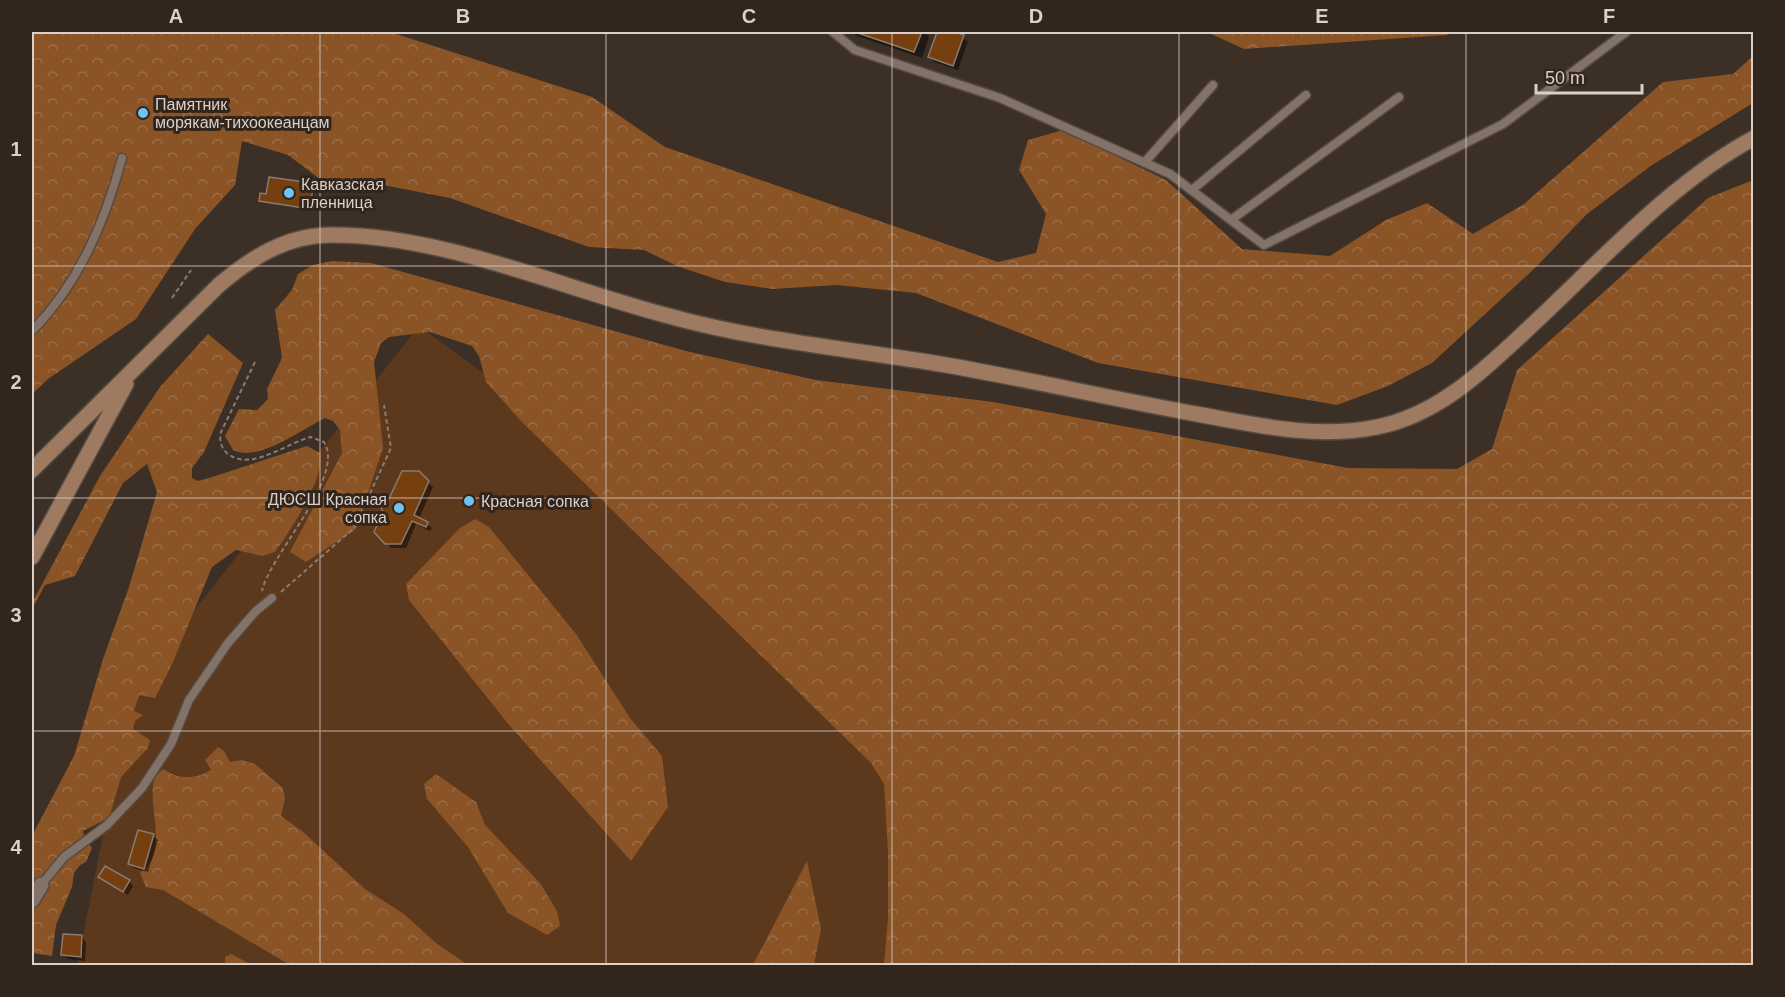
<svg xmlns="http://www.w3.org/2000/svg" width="1785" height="997" font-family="Arial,sans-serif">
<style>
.grass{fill:#5c391d}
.forest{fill:url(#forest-crowns)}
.shadow{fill:#0007}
.building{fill:#753f0f;stroke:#8a7a6f;stroke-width:1.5}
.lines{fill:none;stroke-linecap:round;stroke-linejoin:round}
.lane-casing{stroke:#564b43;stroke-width:11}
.street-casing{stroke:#564b43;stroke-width:18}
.secondary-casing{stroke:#564b43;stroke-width:18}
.path{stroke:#877c75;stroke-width:2;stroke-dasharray:4.5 3;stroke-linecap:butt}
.lane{stroke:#827267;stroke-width:8}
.street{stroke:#827267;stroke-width:15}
.secondary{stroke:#9d7a60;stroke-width:15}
.grid{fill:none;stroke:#d9d0ca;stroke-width:1.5;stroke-opacity:0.55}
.poi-dot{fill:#6fc2f4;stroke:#32251c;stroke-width:2}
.labels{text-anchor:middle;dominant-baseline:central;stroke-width:6;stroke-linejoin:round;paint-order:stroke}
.poi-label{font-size:16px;fill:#d9d0ca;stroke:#32251c;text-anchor:start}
.neatline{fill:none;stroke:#d9d0ca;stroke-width:2}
.grid-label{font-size:20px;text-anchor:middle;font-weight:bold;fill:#d9d0ca}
</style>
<defs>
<pattern id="forest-crowns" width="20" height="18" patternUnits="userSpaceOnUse" patternTransform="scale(1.5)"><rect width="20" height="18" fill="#8b5427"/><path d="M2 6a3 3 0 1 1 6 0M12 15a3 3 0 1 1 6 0" fill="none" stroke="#9b6c45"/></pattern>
</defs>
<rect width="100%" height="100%" fill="#3c2f26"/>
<!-- grass -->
<path class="grass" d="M419,326L897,677L939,965L77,966L132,689Z"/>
<!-- forest -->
<path class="forest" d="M32,32H390L592,97L665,147L998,262L1036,253L1046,214L1019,170L1028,140L1063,130L1166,180L1242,249L1330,256L1386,220L1427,203L1473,234L1524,204L1663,82L1733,74L1753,56V103L1652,165L1587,214L1535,268L1432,363L1388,386L1337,405L1098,363L916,293L837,285L773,289L725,282L677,266L644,250L589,247L450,198L388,186L324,182L288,155L242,141L235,185L195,229L136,319L48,379L32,394Z
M1207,32H1456L1447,35L1244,49Z
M1753,180V965H884L888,918V851L884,784L871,763L523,423L486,382L479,356L472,346L430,332L389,337L381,343L374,362L383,448L356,529L306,562L290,552L342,453L340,430L333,421L325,418C302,429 258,463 233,450L225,436L239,409L257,410L268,399L267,389L282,358L275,310L292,290L298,274L313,265L332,261L371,263L686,351L816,380L993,402L1348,468L1457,469L1492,449L1517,370L1708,198Z
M208,334L243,363L204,452L192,468V478L197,481L206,479L307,446L320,453C326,476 289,533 275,552L262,556L236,550L212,567L173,662L155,698L139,695L134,711L143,715L135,721L133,729L150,740L148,748L121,777L109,818L83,831L84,837L92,848L86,862L80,865L74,873L72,887L56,925L52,956L32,953V836L74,756L103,659L129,587L157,492L147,464L123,483L75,576L45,585L32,609V603L100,476L160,387Z
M475,519L489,527L576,634L630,718L662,756L668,807L631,861L510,726L409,600L406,584L460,528Z
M218,747L224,751L230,762L242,760L255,764L283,788L285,799L281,816L302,831L365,889L404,914L436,943L468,965H290L163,890L146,887L140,873C177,848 134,784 164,769C177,780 197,779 211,770L205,760Z
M436,774L476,802L485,825L540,883L557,911L560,926L547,935L508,913L468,847L427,799L424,784Z
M807,861L821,929L814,965H753Z
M231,954L252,965H225V957Z"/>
<!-- shadow -->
<path class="shadow" d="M853,32H924L929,37L922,58L857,36Z
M939,32H950L968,41L958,70L934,62L930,57Z
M304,184L305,188L314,191L312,210L260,201L268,196Z
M418,472L433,487L419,519L432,528L430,531L416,524L406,548H391L376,531L389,503Z
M153,836L158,840L148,872L134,868L130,864Z
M100,877L129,881L133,886L128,895Z
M82,937L86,942L85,961L68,959L63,955Z"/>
<!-- building -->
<path class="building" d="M855,32H922L914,52Z
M937,32H954L964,35L953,66L928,57Z
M269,177L304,182V186L313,188L310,209L259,201L260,193L266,194Z
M402,471H419L429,481L414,515L428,522L426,527L412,521L401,544H385L374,532L383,512L380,505L388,501Z
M138,830L154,834L144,869L128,864Z
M105,866L130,880L123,892L98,877Z
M63,934L82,935L81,957L61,955Z"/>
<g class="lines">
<defs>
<path id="lane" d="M833,32L855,50L1000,98L1170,174L1264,245L1503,124L1626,32
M1145,162L1213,85
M1192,190L1306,95
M1231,220L1399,97
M32,331C79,283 105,222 122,158
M41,885L64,857L107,825L142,788L171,744L189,700L228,643L256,611L272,598"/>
<path id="street" d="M32,900L41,885"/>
<path id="secondary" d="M32,470L219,285C251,258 286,235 331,235C439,234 560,287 665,315C757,341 852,349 946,365C1032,380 1117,400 1202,415C1261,426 1318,439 1377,427C1439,415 1485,369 1530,327C1599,263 1670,183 1754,138
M32,557L126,384"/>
</defs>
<!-- lane casing -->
<use href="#lane" class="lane-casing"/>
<!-- street casing -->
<use href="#street" class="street-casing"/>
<!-- secondary casing -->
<use href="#secondary" class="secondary-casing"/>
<!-- path -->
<path class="path" d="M172,298L191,270
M255,362L221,432C219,440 221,448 227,453C250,473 288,442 311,437L324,442C346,477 269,556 262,591
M281,592L354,528L391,448L384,405"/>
<!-- lane -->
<use href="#lane" class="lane"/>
<!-- street -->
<use href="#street" class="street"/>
<!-- secondary -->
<use href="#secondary" class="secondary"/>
</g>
<!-- grid -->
<path class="grid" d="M320,32V966M606,32V966M892,32V966M1179,32V966M1466,32V966M32,266H1754M32,498H1754M32,731H1754"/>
<!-- markers -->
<g class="poi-dot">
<circle cx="143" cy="113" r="6"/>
<circle cx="289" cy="193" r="6"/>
<circle cx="469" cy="501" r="6"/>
<circle cx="399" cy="508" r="6"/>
</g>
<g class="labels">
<!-- poi labels -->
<g class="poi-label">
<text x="155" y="104">Памятник<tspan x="155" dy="18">морякам-тихоокеанцам</tspan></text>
<text x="301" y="184">Кавказская<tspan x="301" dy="18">пленница</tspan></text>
<text x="387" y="499" text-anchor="end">ДЮСШ Красная<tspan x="387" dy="18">сопка</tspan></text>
<text x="481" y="501">Красная сопка</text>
</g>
</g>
<!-- border -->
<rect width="1785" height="997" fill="none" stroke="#32251c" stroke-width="66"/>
<!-- scale -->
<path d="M1536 84v9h106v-9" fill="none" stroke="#d9d0ca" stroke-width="3"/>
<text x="1545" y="84" font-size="18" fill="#d9d0ca" stroke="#32251c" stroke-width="4.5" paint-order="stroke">50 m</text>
<rect x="33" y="33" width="1719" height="931" class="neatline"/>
<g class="grid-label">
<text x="176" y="23">A</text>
<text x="463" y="23">B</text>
<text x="749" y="23">C</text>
<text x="1036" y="23">D</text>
<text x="1322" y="23">E</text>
<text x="1609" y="23">F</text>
<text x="16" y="156">1</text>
<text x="16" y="389">2</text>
<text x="16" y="622">3</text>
<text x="16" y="854">4</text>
</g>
</svg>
